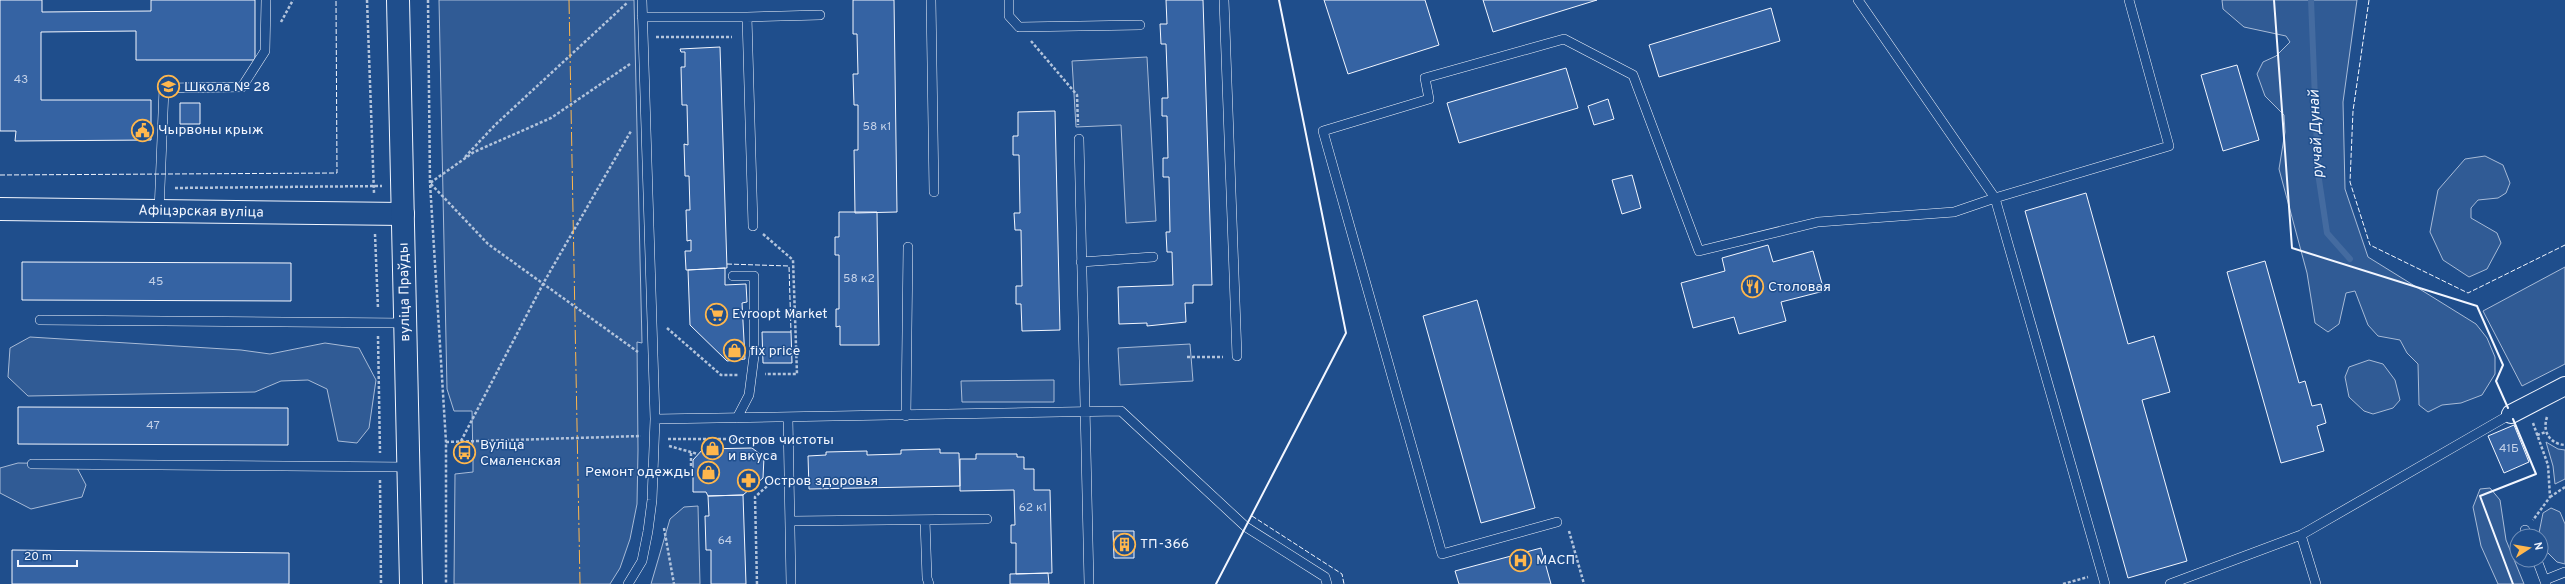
<svg xmlns="http://www.w3.org/2000/svg" width="2565" height="584" font-family="Overpass,sans-serif">
<style>
.built{fill:#305b95;stroke:#a8bbd7}
.lines{fill:none;stroke-linecap:round;stroke-linejoin:round}
.stream{stroke:#446ba0;stroke-width:6}
.building{fill:#3563a3;stroke:#f2f6ff}
.service-casing{stroke:#f2f6ff;stroke-width:10}
.minor-casing{stroke:#f2f6ff;stroke-width:20}
.tertiary-casing{stroke:#f2f6ff;stroke-width:24}
.secondary-casing{stroke:#f2f6ff;stroke-width:24}
.path{stroke:#b3c4dc;stroke-width:2.5;stroke-dasharray:3 2;stroke-linecap:butt}
.service{stroke:#1f4e8c;stroke-width:9}
.minor{stroke:#1f4e8c;stroke-width:18}
.tertiary{stroke:#1f4e8c;stroke-width:22}
.secondary{stroke:#1f4e8c;stroke-width:22}
.fence{stroke:#f2f6ff;stroke-width:1;stroke-dasharray:5 2;stroke-linecap:butt}
.wall{stroke:#f2f6ff;stroke-width:2}
.power{stroke:#ffb74d;stroke-width:1;stroke-dasharray:14 3 2 3;stroke-linecap:butt}
.labels{text-anchor:middle;dominant-baseline:central;stroke-width:3;stroke-linejoin:round;paint-order:stroke}
.number-label{font-size:12px;fill:#c3d1e8}
.poi-label{font-size:14px;fill:#f2f6ff;stroke:#1f4e8c;text-anchor:start}
.street-label{font-size:14px;fill:#f2f6ff;stroke:#1f4e8c}
.water-label{font-size:15px;font-style:italic;fill:#f2f6ff;stroke:#1f4e8c}
</style>
<rect width="100%" height="100%" fill="#1f4e8c"/>
<!-- built -->
<path class="built" d="M439,0H634L642,343L637,342L638,450L637,504L630,539L620,568L610,584H454L455,474L473,472V460L472,411H454L447,389Z
M2222,0H2357L2343,102L2345,189L2368,257L2476,324L2487,338L2495,357V374L2482,395L2461,403L2442,405L2428,412L2419,405L2418,364L2407,353L2400,340L2378,336L2368,325L2355,291L2346,293L2339,324L2328,332L2315,323L2307,273L2279,169L2285,132L2284,115L2265,96L2257,74L2263,62L2276,56L2290,42L2286,36L2244,27L2223,9Z
M1147,57L1156,221L1126,223L1121,125L1076,127L1072,61Z
M2485,156L2503,165L2510,183L2506,193L2498,198L2478,200L2471,208V218L2497,233L2501,243L2487,269L2469,277L2443,260L2430,232L2438,190L2465,159Z
M2565,267V364L2522,386L2483,311Z
M30,337L241,350L270,354L325,343L359,348L376,380L369,428L357,443L338,441L327,389L308,380L281,381L255,392L28,396L8,377L10,348Z
M1190,344L1193,381L1120,385L1118,348Z
M2369,360L2383,364L2395,380L2400,400L2393,408L2373,414L2364,411L2349,397L2345,377L2349,367Z
M1054,380V402H962L961,381Z
M2546,442L2558,449L2565,450V479L2555,484L2553,466Z
M18,463L75,464L86,485L82,497L31,509L0,493V468Z
M2490,488L2500,500L2506,540L2524,584H2498L2481,546L2473,507L2480,489Z
M698,506L700,584H651L670,519L684,507Z
M2551,508L2560,512L2565,524V564L2557,562L2542,547L2539,533L2543,513Z"/>
<g class="lines">
<!-- stream -->
<path class="stream" d="M2311,0L2318,173L2327,233L2350,259"/>
</g>
<!-- building -->
<path class="building" d="M0,0H42V12L151,11V0H255V60H136V31L41,32V100H151V140L15,141L16,131H0Z
M853,0H894L897,212L855,213L854,150H858V105H854L853,74H858L857,34H853Z
M1166,0H1203L1212,285H1193V303H1185L1186,322L1147,326V323L1119,324L1118,287L1173,285L1172,252H1167L1166,232H1170L1169,177H1163V158H1168L1167,116H1162V98H1168L1166,44H1161L1160,24H1167Z
M1324,0H1425L1439,45L1348,74Z
M1483,0H1597L1493,32Z
M1771,8L1780,41L1659,77L1649,45Z
M720,47L727,268L686,270L685,251H691V240L687,241L686,210H690L689,176H685L684,144L688,145L687,105H682L681,67H685V52H681L680,49Z
M2237,65L2259,140L2223,151L2201,75Z
M1566,68L1578,108L1459,143L1447,103Z
M1608,99L1614,119L1594,125L1588,106Z
M180,103H200V124H180Z
M1055,111L1060,330L1022,331L1021,304H1016V286H1022L1021,230H1015L1014,213H1020L1019,155H1013V136H1018V112Z
M1632,175L1641,208L1622,214L1612,180Z
M2086,193L2128,344L2154,336L2170,392L2142,400L2187,561L2128,578L2025,211Z
M839,212H877L879,345H840V326L836,327V309H839V255H835V237H839Z
M1768,245L1773,262L1813,251L1824,291L1781,302L1786,321L1739,334L1734,317L1693,328L1681,283L1725,271L1722,258Z
M2265,261L2299,383L2305,381L2312,406L2321,404L2326,423L2317,426L2324,451L2281,463L2227,272Z
M22,262L291,263V301L22,300Z
M725,268V285L746,284L747,302L742,303L745,359L727,361L690,325L688,270Z
M1477,300L1535,508L1481,523L1423,316Z
M762,332H791L792,363H763Z
M18,407L288,408V445L18,444Z
M2514,425L2529,462L2504,473L2488,436Z
M752,448L764,457L763,478L743,495L708,496L706,492H693V460L703,449Z
M940,449V453H959L960,486L809,489L808,456L826,455V452L867,451V455L901,454V450Z
M976,454H1017V457H1024V469H1034V490H1050L1052,573L1016,574V543H1011V525H1015L1014,490L960,491V459H976Z
M743,495L746,584H711V550H706L705,516H709L708,496Z
M1113,531H1134V558H1114Z
M1541,548L1551,584H1459L1455,571Z
M12,550L289,553V584H12Z
M1048,573L1049,584H1010V574Z"/>
<g class="lines">
<defs>
<path id="service" d="M931,0L934,192
M1009,0V16L1019,27L1140,25
M1224,0L1237,356
M1858,0L1995,198L2105,584
M642,17H747L753,226
M747,17L820,15
M1079,139L1089,584
M159,212L164,88L242,87L265,51L266,0
M1081,262L1153,257
M733,276H754V356L749,395L737,418
M40,320L406,323
M906,416L908,247
M788,418L791,584
M655,419L1121,411L1246,527L1325,577L1327,584
M32,464L409,467
M925,520L927,578L929,584
M790,521L987,519
M1557,522L1442,554L1323,131L1429,99L1425,78L1564,39L1633,75L1699,251L1818,222L1954,212L1995,198L2169,146L2129,0
M2525,530L2527,536
M2301,535L2316,584
M2537,560L2546,584
M2545,580L2565,572
M628,584L642,561L648,531L652,500L655,419L642,0
M2170,584L2301,535L2511,414"/>
<path id="minor" d="M2511,414L2565,386"/>
<path id="tertiary" d="M0,209L403,214"/>
<path id="secondary" d="M398,0L411,584"/>
</defs>
<!-- service casing -->
<use href="#service" class="service-casing"/>
<!-- minor casing -->
<use href="#minor" class="minor-casing"/>
<!-- tertiary casing -->
<use href="#tertiary" class="tertiary-casing"/>
<!-- secondary casing -->
<use href="#secondary" class="secondary-casing"/>
<!-- path -->
<path class="path" d="M367,0L374,193
M428,0L430,183L446,442V584
M281,22L293,0
M656,37H732
M1031,41L1077,95L1078,125
M630,64L551,118L474,152L430,183L488,244L638,352
M465,157L495,125L628,2
M175,188L382,186
M375,234L378,309
M763,234L793,260L797,374H765
M667,328L721,375H738
M378,336L380,453
M1187,357H1223
M2547,417C2542,432 2550,444 2565,445
M2533,423L2548,465L2550,497L2533,520
M2537,435L2546,432
M668,439H773
M461,441L544,282L631,131
M446,442L641,436
M669,446L698,454
M691,453V466H693
M380,480L381,584
M2550,497L2565,487
M664,528L674,584
M1569,531L1584,584
M757,584L755,497L774,480
M2063,584L2088,577"/>
<!-- service -->
<use href="#service" class="service"/>
<!-- minor -->
<use href="#minor" class="minor"/>
<!-- tertiary -->
<use href="#tertiary" class="tertiary"/>
<!-- secondary -->
<use href="#secondary" class="secondary"/>
<!-- fence -->
<path class="fence" d="M2369,0L2353,111L2350,182L2370,245L2468,293L2565,245
M0,175L337,173L336,0
M727,264L789,266L791,332
M1252,516L1342,574L1344,584"/>
<!-- wall -->
<path class="wall" d="M2274,0L2292,248L2477,306L2503,365L2496,381L2508,408
M2513,419L2536,474L2480,496L2513,584
M1216,584L1346,333L1279,0"/>
<!-- power -->
<path class="power" d="M569,0L580,584"/>
</g>
<!-- icons -->
<defs>
<symbol id="school-ring" viewBox="-11 -11 22 22"><circle r="9.5" fill="#1f4e8c" stroke="#ffb74d" stroke-width="1.5"/><path d="M0-5L7-2L0 1L-7-2ZM-4 1L0 2.5L4 1V4Q0 6-4 4Z" fill="#ffb74d"/></symbol>
<symbol id="civic-ring" viewBox="-11 -11 22 22"><circle r="9.5" fill="#1f4e8c" stroke="#ffb74d" stroke-width="1.5"/><path d="M-.6-6.5H3V-4.5H.6V-3L4-1V1h2V6H-6V1h2V-1L-.6-3ZM-1.2 2.5V6h2.4V2.5Z" fill="#ffb74d"/></symbol>
<symbol id="restaurant-ring" viewBox="-11 -11 22 22"><circle r="9.5" fill="#1f4e8c" stroke="#ffb74d" stroke-width="1.5"/><path d="M-5-6h1v4h1v-4h1v4h1v-4h1v5L-1.5 .5V6h-2V.5L-5-1ZM5-6V6H3V1.5H1.5Q1.5-4 5-6Z" fill="#ffb74d"/></symbol>
<symbol id="supermarket-ring" viewBox="-11 -11 22 22"><circle r="9.5" fill="#1f4e8c" stroke="#ffb74d" stroke-width="1.5"/><path d="M-6-5.5h2.5l.6 2H6L4.5 2H-2.5L-4.4-4H-6ZM-1.5 3.2a1.3 1.3 0 1 0 .1 0ZM3 3.2a1.3 1.3 0 1 0 .1 0Z" fill="#ffb74d"/></symbol>
<symbol id="shop-ring" viewBox="-11 -11 22 22"><circle r="9.5" fill="#1f4e8c" stroke="#ffb74d" stroke-width="1.5"/><path d="M-5-2.5h2.3a2.7 3.5 0 0 1 5.4 0H5L5.5 6h-11ZM-1.5-2.5h3a1.5 2.3 0 0 0-3 0Z" fill="#ffb74d"/></symbol>
<symbol id="bus-ring" viewBox="-11 -11 22 22"><circle r="9.5" fill="#1f4e8c" stroke="#ffb74d" stroke-width="1.5"/><path d="M-5-6H5V4H4V6H2V4H-2V6H-4V4H-5ZM-3.5-4V0h7V-4ZM-3.5 1.2v1.5H-2V1.2ZM2 1.2v1.5H3.5V1.2Z" fill="#ffb74d"/></symbol>
<symbol id="pharmacy-ring" viewBox="-11 -11 22 22"><circle r="9.5" fill="#1f4e8c" stroke="#ffb74d" stroke-width="1.5"/><path d="M-2-6h4v4h4v4h-4v4h-4v-4h-4v-4h4Z" fill="#ffb74d"/></symbol>
<symbol id="building-ring" viewBox="-11 -11 22 22"><circle r="9.5" fill="#1f4e8c" stroke="#ffb74d" stroke-width="1.5"/><path d="M-4-6H4V6H1V3H-1V6H-4ZM-2.5-4.3h1.7v1.8h-1.7ZM.8-4.3h1.7v1.8H.8ZM-2.5-1h1.7V.8h-1.7ZM.8-1h1.7V.8H.8Z" fill="#ffb74d"/></symbol>
<symbol id="hospital-ring" viewBox="-11 -11 22 22"><circle r="9.5" fill="#1f4e8c" stroke="#ffb74d" stroke-width="1.5"/><path d="M-5-5h3v3.5h4V-5h3V5h-3V1.5h-4V5h-3Z" fill="#ffb74d"/></symbol>
</defs>
<g fill-rule="evenodd">
<use href="#school-ring" x="156" y="74" width="25" height="25"/>
<use href="#civic-ring" x="130" y="118" width="25" height="25"/>
<use href="#restaurant-ring" x="1740" y="274" width="25" height="25"/>
<use href="#supermarket-ring" x="704" y="302" width="25" height="25"/>
<use href="#shop-ring" x="722" y="338" width="25" height="25"/>
<use href="#shop-ring" x="700" y="436" width="25" height="25"/>
<use href="#bus-ring" x="452" y="440" width="25" height="25"/>
<use href="#shop-ring" x="696" y="460" width="25" height="25"/>
<use href="#pharmacy-ring" x="736" y="468" width="25" height="25"/>
<use href="#building-ring" x="1112" y="532" width="25" height="25"/>
<use href="#hospital-ring" x="1508" y="548" width="25" height="25"/>
</g>
<g class="labels">
<!-- number labels -->
<g class="number-label">
<text x="21" y="80">43</text>
<text x="877" y="127">58 к1</text>
<text x="859" y="279">58 к2</text>
<text x="156" y="282">45</text>
<text x="153" y="426">47</text>
<text x="2509" y="449">41Б</text>
<text x="1033" y="508">62 к1</text>
<text x="725" y="541">64</text>
</g>
<!-- poi labels -->
<g class="poi-label">
<text x="184" y="87">Школа № 28</text>
<text x="158" y="130">Чырвоны крыж</text>
<text x="1768" y="287">Столовая</text>
<text x="732" y="314">Evroopt Market</text>
<text x="750" y="351">fix price</text>
<text x="728" y="440">Остров чистоты<tspan x="728" dy="16">и вкуса</tspan></text>
<text x="480" y="445">Вуліца<tspan x="480" dy="16">Смаленская</tspan></text>
<text x="694" y="472" text-anchor="end">Ремонт одежды</text>
<text x="764" y="481">Остров здоровья</text>
<text x="1140" y="544">ТП-366</text>
<text x="1536" y="560">МАСП</text>
</g>
<!-- street labels -->
<g class="street-label">
<text transform="translate(201 212) rotate(1)">Афіцэрская вуліца</text>
<text transform="translate(405 292) rotate(-91)">вуліца Праўды</text>
</g>
<!-- water labels -->
<g class="water-label">
<text transform="translate(2317 134) rotate(-93)">ручай Дунай</text>
</g>
</g>
<!-- north arrow -->
<g transform="translate(2529 548) rotate(78)"><circle r="19" fill="#1f4e8c" stroke="#7391ba"/>
<path d="M0-3L7 15L0 10L-7 15Z" fill="#ffb74d"/>
<text y="-6" font-size="11" font-weight="bold" text-anchor="middle" fill="#f2f6ff">N</text>
</g>
<!-- scale -->
<path d="M18 560v6h59v-6" fill="none" stroke="#f2f6ff" stroke-width="2"/>
<text x="24" y="560" font-size="12" fill="#f2f6ff" stroke="#1f4e8c" stroke-width="3" paint-order="stroke">20 m</text>
</svg>
